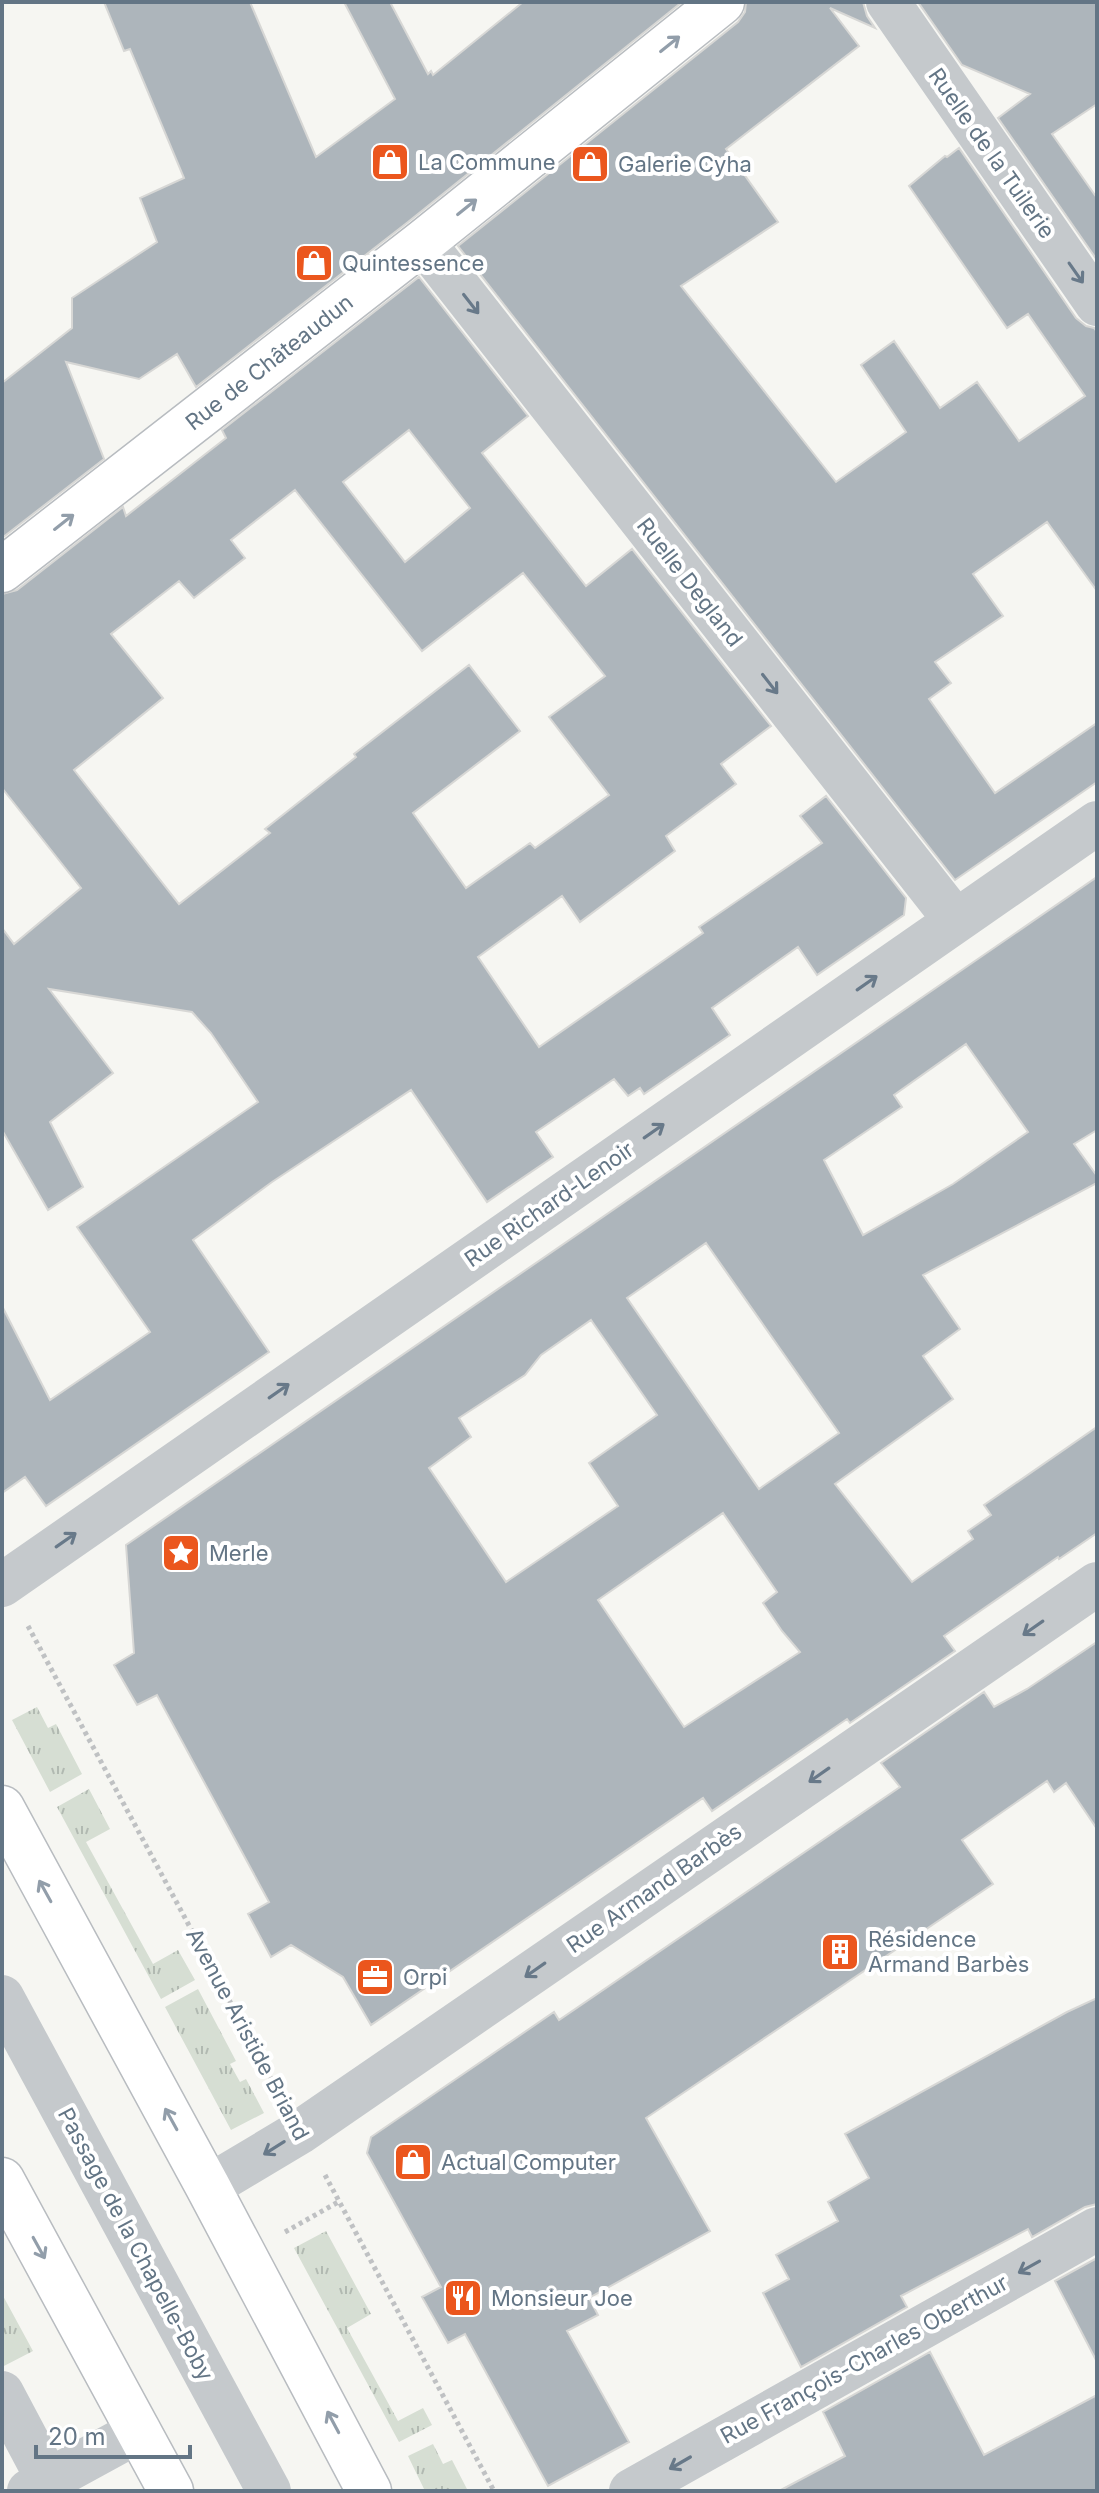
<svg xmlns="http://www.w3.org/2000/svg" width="1099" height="2493" font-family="Inter,sans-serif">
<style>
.grass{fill:url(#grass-tufts)}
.building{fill:#adb5bb;stroke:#d7d7d5;stroke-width:2;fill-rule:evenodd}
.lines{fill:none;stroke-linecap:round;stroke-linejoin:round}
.major-casing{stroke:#b8bcc0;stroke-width:47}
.path{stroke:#bfc1c3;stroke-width:5;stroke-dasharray:4 4;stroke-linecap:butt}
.minor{stroke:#c5c9cc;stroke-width:44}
.major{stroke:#fff;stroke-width:44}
.oneway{stroke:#929eaa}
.oneway2{stroke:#687989}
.labels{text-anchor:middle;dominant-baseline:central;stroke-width:8;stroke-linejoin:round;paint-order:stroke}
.street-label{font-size:22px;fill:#637585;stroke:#fff}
.poi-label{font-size:22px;fill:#637585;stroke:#fff;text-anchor:start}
</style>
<defs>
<pattern id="grass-tufts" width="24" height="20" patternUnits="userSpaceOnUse" patternTransform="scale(2)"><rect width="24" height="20" fill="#d6ded3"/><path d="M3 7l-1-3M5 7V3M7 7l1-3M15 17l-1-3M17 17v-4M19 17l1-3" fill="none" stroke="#b1b9b1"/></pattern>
</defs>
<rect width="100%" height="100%" fill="#f6f6f2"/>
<!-- grass -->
<path class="grass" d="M37,1707L48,1728L56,1724L82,1774L50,1792L12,1720Z
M89,1789L110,1829L86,1842L153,1964L178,1950L195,1980L161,1999L57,1807Z
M198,1989L236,2061L230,2064L240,2082L246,2079L264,2113L231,2130L165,2007Z
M326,2231L371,2314L347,2328L398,2421L423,2408L432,2425L399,2442L294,2248Z
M2,2294L33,2351L2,2367Z
M433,2444L443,2464L452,2460L468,2491H425L408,2456Z"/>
<!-- building -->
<path class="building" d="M104,2H250L316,157L395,99L344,2H390L428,74L431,71L433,75L523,2H682L408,222L196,387L177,354L139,379L66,362L104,459L2,538V383L72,328V298L157,242L140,198L184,178L130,49L124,51Z
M746,2H863L867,16L875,28L830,8L859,46L726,149L778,222L681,286L836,482L906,432L861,365L894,341L940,408L977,382L1019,441L1085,396L1028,314L1007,328L909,186L945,156L947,157L959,148L1076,318L1086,326L1094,328L1097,332V591L1047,522L973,574L1003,616L935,662L951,683L929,699L995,793L1097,723V782L955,880L458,246L738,22L745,12Z
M918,2H1097V104L1052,134L1097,198V260L998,118L1030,94L962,65Z
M419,277L528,416L482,453L586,586L632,549L771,726L721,764L736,784L666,836L675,851L580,922L562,896L478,957L539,1047L703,933L699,927L822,843L800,816L826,796L906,898L904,915L817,975L798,947L750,981L712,1008L730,1035L644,1094L640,1088L628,1096L614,1079L536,1132L553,1157L487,1202L411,1090L272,1182L193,1240L269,1352L46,1506L25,1477L2,1493V1306L50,1400L150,1332L77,1227L258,1102L211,1033L192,1012L49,989L113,1073L50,1122L83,1187L48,1210L2,1130V928L14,944L81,888L2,788V594L17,590L123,507L126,516L226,438L222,430ZM409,430L470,508L405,562L343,482ZM295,490L422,651L523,573L605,676L549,717L609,795L535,848L530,843L466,888L413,813L520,731L469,665L354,754L356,757L265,829L270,833L179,904L74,770L163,698L111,634L179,581L194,598L245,558L231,540Z
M1097,877V1130L1074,1144L1097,1176V1183L923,1275L960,1329L923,1356L953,1399L835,1484L912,1582L973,1539L968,1531L991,1515L984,1505L1097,1427V1533L1059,1559L1058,1557L944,1636L955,1651L850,1723L847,1719L712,1811L703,1798L371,2025L343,1977L291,1945L271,1957L248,1914L269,1902L157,1695L137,1705L114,1665L134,1653L126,1545ZM966,1044L1028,1132L953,1184L863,1235L824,1160L902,1107L894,1095ZM706,1243L839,1433L759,1489L627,1298ZM591,1320L657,1415L589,1463L618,1506L506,1582L429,1468L471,1437L459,1418L525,1375L541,1355ZM723,1513L777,1592L763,1603L782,1631L800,1652L684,1727L598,1600Z
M1097,1642V1829L1066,1783L1054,1792L1047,1781L962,1840L993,1884L646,2118L710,2231L589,2298L598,2315L567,2331L629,2442L548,2486L465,2334L448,2343L422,2297L441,2287L367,2153L371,2137L554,2012L559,2020L900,1787L881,1763L984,1692L994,1707L1027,1689Z
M1097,1998V2204L1085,2207L1032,2237L1028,2229L901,2296L907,2307L801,2367L763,2293L789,2279L776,2255L838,2221L828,2202L869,2178L845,2134L1067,2012Z
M1097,2258V2362L1055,2281Z
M930,2352L984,2455L1097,2395V2491H779L845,2456L823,2412Z"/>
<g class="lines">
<defs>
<path id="major" d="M2,570L423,242L722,2
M2,1808L208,2187L369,2491
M2,2180L171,2491"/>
</defs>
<!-- major casing -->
<use href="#major" class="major-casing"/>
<!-- path -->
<path class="path" d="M28,1626L277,2089
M325,2175L494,2491
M285,2232L340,2201"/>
<!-- minor -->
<path class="minor" d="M888,2L1097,304
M423,242L956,921
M2,1585L1097,823
M2,1997L269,2491
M208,2187L300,2132L1097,1584
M2,2393L54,2491
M29,2491L139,2431
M631,2491L1097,2229"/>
<!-- major -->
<use href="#major" class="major"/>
</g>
<!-- one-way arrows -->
<defs><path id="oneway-shaft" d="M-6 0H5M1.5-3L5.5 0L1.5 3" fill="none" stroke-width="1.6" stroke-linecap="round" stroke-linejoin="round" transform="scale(2)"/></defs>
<g class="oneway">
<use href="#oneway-shaft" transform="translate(670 44) rotate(-39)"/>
<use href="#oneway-shaft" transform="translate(467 207) rotate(-39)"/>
<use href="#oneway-shaft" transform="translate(64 522) rotate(-38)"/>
<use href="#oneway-shaft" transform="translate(45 1891) rotate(-119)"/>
<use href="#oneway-shaft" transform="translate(171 2119) rotate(-119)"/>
<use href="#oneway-shaft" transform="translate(39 2248) rotate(61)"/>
<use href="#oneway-shaft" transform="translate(333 2422) rotate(-118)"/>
</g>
<g class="oneway2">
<use href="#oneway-shaft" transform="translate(1076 273) rotate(55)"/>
<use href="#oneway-shaft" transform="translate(471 304) rotate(52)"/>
<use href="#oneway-shaft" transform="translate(770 684) rotate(52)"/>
<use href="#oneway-shaft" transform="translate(867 983) rotate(-35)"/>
<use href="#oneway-shaft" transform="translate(654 1131) rotate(-35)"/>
<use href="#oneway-shaft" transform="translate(279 1391) rotate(-35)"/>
<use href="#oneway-shaft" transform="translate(66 1540) rotate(-35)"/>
<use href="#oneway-shaft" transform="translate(1033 1628) rotate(145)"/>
<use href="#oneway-shaft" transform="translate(819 1775) rotate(145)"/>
<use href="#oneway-shaft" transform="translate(535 1970) rotate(145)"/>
<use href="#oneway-shaft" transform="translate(274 2148) rotate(148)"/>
<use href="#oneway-shaft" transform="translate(1029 2267) rotate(151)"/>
<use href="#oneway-shaft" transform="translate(680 2463) rotate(150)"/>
</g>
<!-- icons -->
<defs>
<symbol id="shop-square" viewBox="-11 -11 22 22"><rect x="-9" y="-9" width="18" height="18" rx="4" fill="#eb561d" stroke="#fff"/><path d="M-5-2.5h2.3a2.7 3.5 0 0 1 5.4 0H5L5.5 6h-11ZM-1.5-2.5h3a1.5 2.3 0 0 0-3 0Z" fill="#fff"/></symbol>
<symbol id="sight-square" viewBox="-11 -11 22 22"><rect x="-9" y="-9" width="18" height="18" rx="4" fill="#eb561d" stroke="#fff"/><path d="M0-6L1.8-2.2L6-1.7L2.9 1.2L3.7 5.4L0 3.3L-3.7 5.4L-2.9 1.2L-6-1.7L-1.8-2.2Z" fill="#fff"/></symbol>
<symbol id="building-square" viewBox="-11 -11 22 22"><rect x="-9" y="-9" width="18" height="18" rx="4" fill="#eb561d" stroke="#fff"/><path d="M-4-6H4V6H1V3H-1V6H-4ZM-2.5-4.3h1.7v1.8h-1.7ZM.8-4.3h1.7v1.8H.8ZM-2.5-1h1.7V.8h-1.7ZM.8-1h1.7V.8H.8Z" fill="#fff"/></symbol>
<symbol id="office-square" viewBox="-11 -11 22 22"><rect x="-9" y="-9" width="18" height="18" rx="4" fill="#eb561d" stroke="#fff"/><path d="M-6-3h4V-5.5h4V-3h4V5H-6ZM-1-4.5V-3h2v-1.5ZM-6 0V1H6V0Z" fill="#fff"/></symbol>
<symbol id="restaurant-square" viewBox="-11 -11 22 22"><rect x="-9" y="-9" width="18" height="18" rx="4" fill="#eb561d" stroke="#fff"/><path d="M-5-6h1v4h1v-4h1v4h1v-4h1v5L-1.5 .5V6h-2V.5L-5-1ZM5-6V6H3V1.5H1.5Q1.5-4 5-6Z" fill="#fff"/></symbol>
</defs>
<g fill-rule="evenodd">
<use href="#shop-square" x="368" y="140" width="44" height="44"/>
<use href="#shop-square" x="568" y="142" width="44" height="44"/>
<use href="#shop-square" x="292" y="241" width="44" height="44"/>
<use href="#sight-square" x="159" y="1531" width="44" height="44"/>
<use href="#building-square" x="818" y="1930" width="44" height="44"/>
<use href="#office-square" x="353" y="1955" width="44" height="44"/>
<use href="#shop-square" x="391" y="2140" width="44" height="44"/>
<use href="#restaurant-square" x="441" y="2276" width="44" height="44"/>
</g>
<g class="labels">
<!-- street labels -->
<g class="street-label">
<text transform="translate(992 153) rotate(55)">Ruelle de la Tuilerie</text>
<text transform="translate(269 362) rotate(-38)">Rue de Châteaudun</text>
<text transform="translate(690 582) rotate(52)">Ruelle Degland</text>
<text transform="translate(549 1204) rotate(-35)">Rue Richard-Lenoir</text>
<text transform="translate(654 1888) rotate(-35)">Rue Armand Barbès</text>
<text transform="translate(248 2034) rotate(62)">Avenue Aristide Briand</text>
<text transform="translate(136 2244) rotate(62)">Passage de la Chapelle-Boby</text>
<text transform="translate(864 2359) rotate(-29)">Rue François-Charles Oberthur</text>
</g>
<!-- poi labels -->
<g class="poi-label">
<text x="418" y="162">La Commune</text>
<text x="618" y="164">Galerie Cyha</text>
<text x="342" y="263">Quintessence</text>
<text x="209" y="1553">Merle</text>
<text x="868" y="1939">Résidence<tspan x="868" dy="25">Armand Barbès</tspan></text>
<text x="403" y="1977">Orpi</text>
<text x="441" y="2162">Actual Computer</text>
<text x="491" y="2298">Monsieur Joe</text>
</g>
</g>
<!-- border -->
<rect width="1099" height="2493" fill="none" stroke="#637585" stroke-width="8"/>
<!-- scale -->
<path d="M36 2445v12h154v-12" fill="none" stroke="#637585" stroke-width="4"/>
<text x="48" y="2445" font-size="24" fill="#637585" stroke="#ffffff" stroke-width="6" paint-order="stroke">20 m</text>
</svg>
